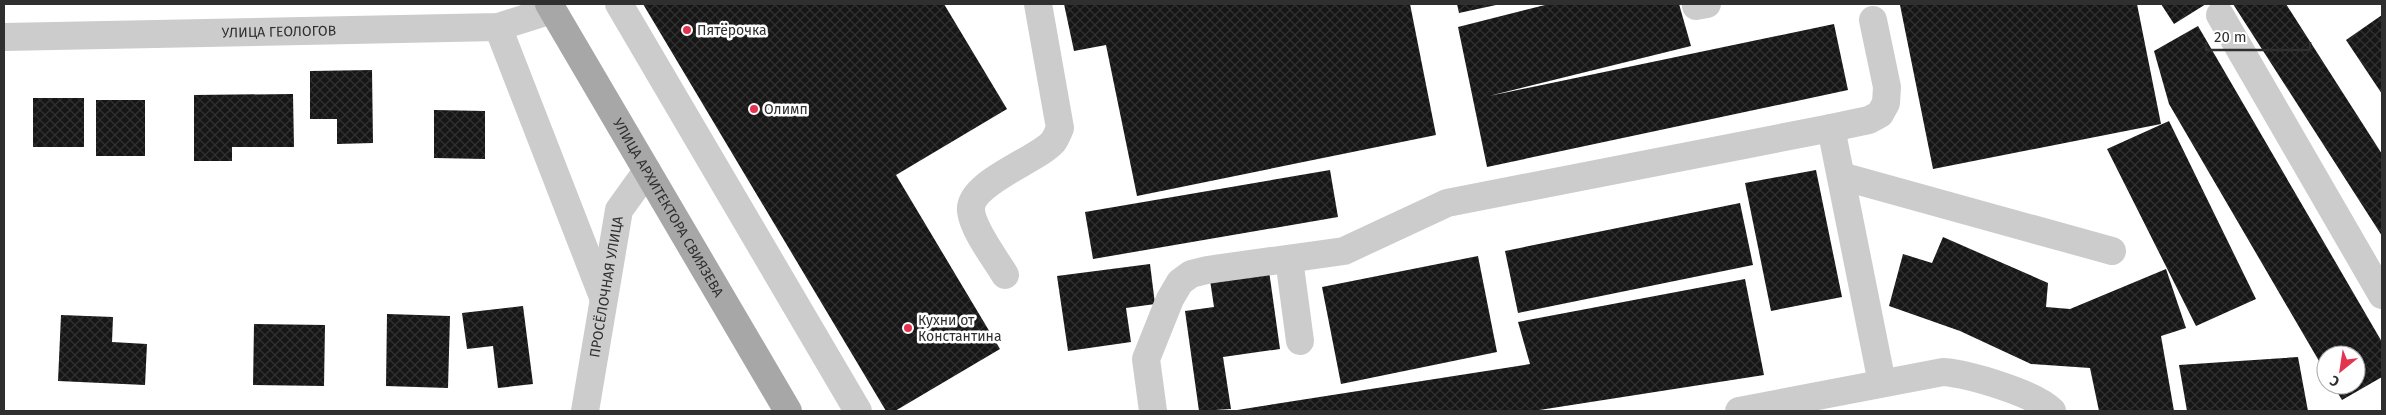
<svg xmlns="http://www.w3.org/2000/svg" width="2386" height="415" font-family="'Fira Sans',sans-serif">
<style>
.building{fill:url(#building-cross-hatch)}
.lines{fill:none;stroke-linecap:round;stroke-linejoin:round}
.minor{stroke:#ccc;stroke-width:28}
.major{stroke:#a7a7a7;stroke-width:28}
.poi-dot{fill:#e23450;stroke:#fff;stroke-width:2}
.labels{text-anchor:middle;dominant-baseline:central;stroke-width:5;stroke-linejoin:round;paint-order:stroke}
.poi-label{font-size:14px;fill:#2f2f2f;stroke:#fff;text-anchor:start}
.street-label{font-size:14px;fill:#2f2f2f;stroke:#fff}
</style>
<defs>
<pattern id="building-cross-hatch" width="8" height="8" patternUnits="userSpaceOnUse" patternTransform="scale(1.25)"><rect width="8" height="8" fill="#161616"/><path d="M0 0l8 8M0 8l8-8" fill="none" stroke="#303030"/></pattern>
</defs>
<rect width="100%" height="100%" fill="#fff"/>
<!-- building -->
<path class="building" d="M643,4H944L1007,109L896,175L1000,349L895,411H886Z
M1064,4H1410L1436,135L1137,196L1106,45L1074,51Z
M1457,4H1496V5L1459,13Z
M1549,4H1679L1691,46L1489,96L1834,24L1848,90L1487,167L1458,27Z
M2137,4L2161,124L1933,169L1900,5Z
M2161,4H2206L2174,24Z
M2233,4H2286L2382,154V236Z
M2382,15V94L2346,40Z
M2198,26L2382,342V377L2342,400L2333,385H2356V355H2326V373L2169,104L2154,51Z
M372,70L373,143L337,144V119H310V71Z
M293,94L294,147H232V161H194V95Z
M33,98H84V147H33Z
M96,100H145V156H96Z
M434,110L485,111V159L434,158Z
M2169,121L2256,299L2196,326L2107,149Z
M1330,170L1338,217L1093,259L1085,212Z
M1816,170L1842,297L1771,311L1745,183Z
M1740,203L1753,265L1518,313L1505,251Z
M1943,237L2048,283L2046,307L2070,309L2166,269L2186,328L2161,336L2174,411H2099L2090,368L2031,364L1960,331L1889,306L1903,254L1932,263Z
M1478,256L1497,352L1341,384L1322,287Z
M1150,264L1155,304L1126,308L1131,342L1068,351L1057,276Z
M1269,271L1280,349L1223,357L1231,409L1199,411L1185,311L1214,307L1210,280Z
M1745,279L1764,375L1533,411H1231L1530,364L1518,322Z
M523,306L533,384L498,388L493,346L467,349L462,313Z
M387,314L450,316L448,388L386,386Z
M61,315L113,317L112,342L147,344L145,385L58,381Z
M254,324L325,325L324,386L253,385Z
M2298,357L2308,411H2187L2179,365Z"/>
<g class="lines">
<!-- minor -->
<g class="minor">
<path d="M619,4L858,411"/>
<path d="M1696,6L1707,4"/>
<path d="M2220,15L2382,295"/>
<path d="M498,27L603,297"/>
<path id="s1" d="M4,37L498,27L552,10"/>
<path d="M1831,128L1869,120L1880,114L1886,103L1887,87L1873,20"/>
<path d="M1841,176L2112,251"/>
<path d="M1289,259L1300,341"/>
<path d="M1005,275C995,258 973,230 971,211C968,183 1036,161 1053,142C1056,138 1058,133 1060,128L1038,4"/>
<path id="s2" d="M585,411L619,210L647,171"/>
<path d="M1153,411L1146,359L1170,299L1180,282L1191,274L1207,270L1344,251L1447,203L1831,128L1882,383"/>
<path d="M1739,411L1943,372C1969,374 2034,393 2052,411"/>
</g>
<!-- major -->
<path class="major" id="s3" d="M549,4L788,411"/>
</g>
<!-- markers -->
<g class="poi-dot">
<circle cx="687" cy="30" r="5"/>
<circle cx="754" cy="109" r="5"/>
<circle cx="908" cy="328" r="5"/>
</g>
<g class="labels">
<!-- poi labels -->
<g class="poi-label">
<text x="697" y="30">Пятёрочка</text>
<text x="764" y="109">Олимп</text>
<text x="918" y="320">Кухни от<tspan x="918" dy="16">Константина</tspan></text>
</g>
<!-- street labels -->
<g class="street-label">
<text stroke="none"><textPath href="#s1" startOffset="275">УЛИЦА ГЕОЛОГОВ</textPath></text>
<text stroke="none"><textPath href="#s3" startOffset="236">УЛИЦА АРХИТЕКТОРА СВИЯЗЕВА</textPath></text>
<text stroke="none"><textPath href="#s2" startOffset="126">ПРОСЁЛОЧНАЯ УЛИЦА</textPath></text>
</g>
</g>
<!-- border -->
<rect width="2386" height="415" fill="none" stroke="#2f2f2f" stroke-width="10"/>
<!-- north arrow -->
<g transform="translate(2341 370) rotate(210)"><circle r="24" fill="#ffffff" stroke="#acacac"/>
<path d="M0-4L9 19L0 12L-9 19Z" fill="#e23450"/>
<text y="-8" font-size="14" font-weight="bold" text-anchor="middle" fill="#2f2f2f">С</text>
</g>
<!-- scale -->
<path d="M2206 42v8h104v-8" fill="none" stroke="#2f2f2f" stroke-width="2.5"/>
<text x="2214" y="42" font-size="15" fill="#2f2f2f" stroke="#ffffff" stroke-width="4" paint-order="stroke">20 m</text>
</svg>
